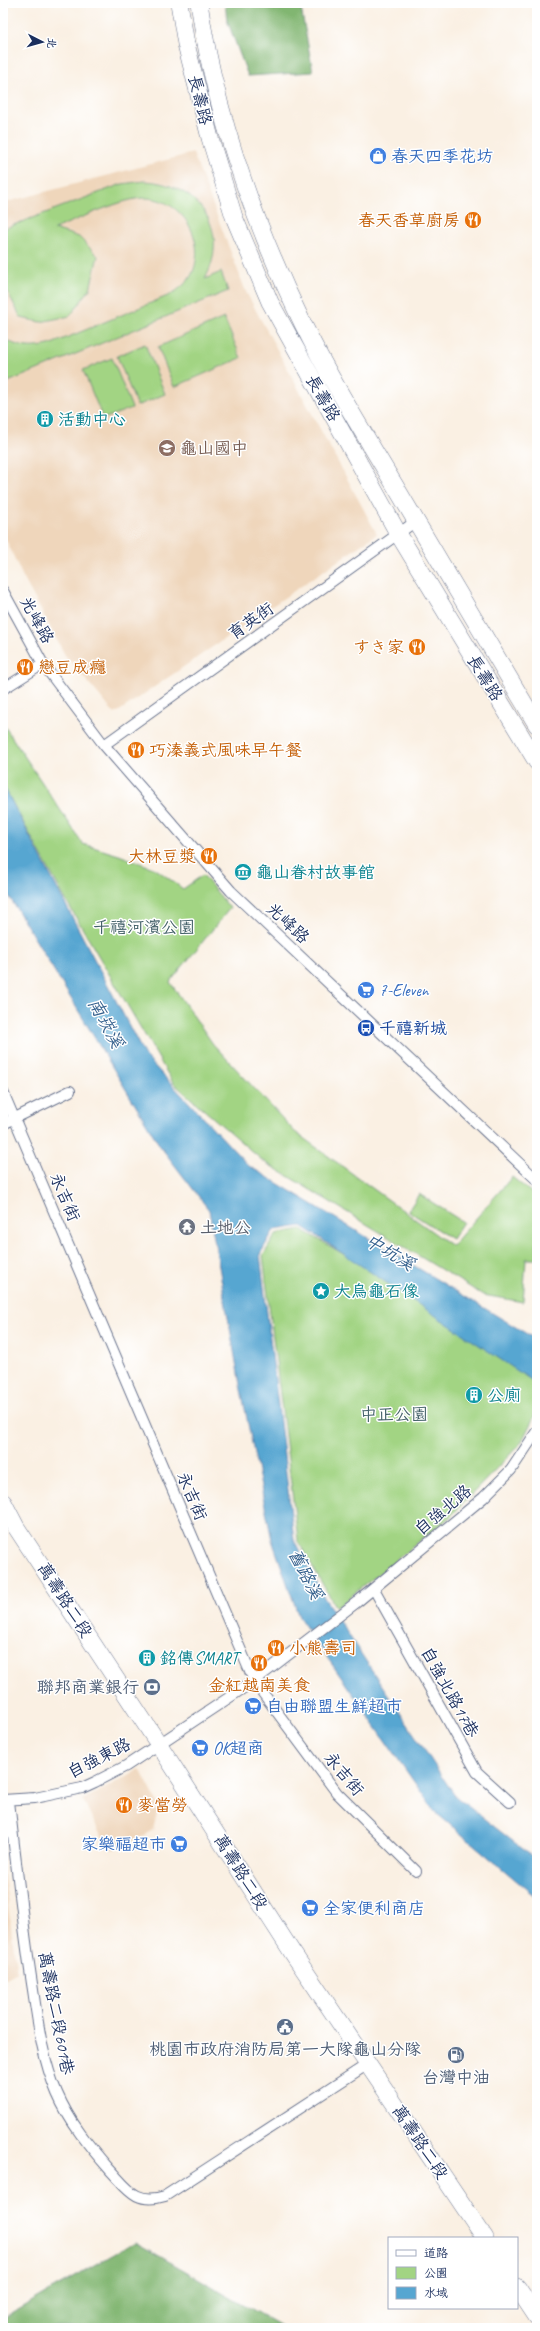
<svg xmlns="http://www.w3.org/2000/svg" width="540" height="2331" font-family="Caveat,'LXGW WenKai TC','Klee One',sans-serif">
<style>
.built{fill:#efd6bb}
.green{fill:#a2d483;stroke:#5e8270}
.forest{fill:#81b671;stroke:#4e7268}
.water{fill:#57a6d1;stroke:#396a98}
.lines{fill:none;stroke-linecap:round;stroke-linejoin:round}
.street-casing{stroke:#69738d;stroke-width:12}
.primary-casing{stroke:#69738d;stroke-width:18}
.street{stroke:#fff;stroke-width:10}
.primary{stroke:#fff;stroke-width:17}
.labels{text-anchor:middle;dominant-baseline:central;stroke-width:3;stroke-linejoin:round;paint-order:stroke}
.street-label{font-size:17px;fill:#1b2f5e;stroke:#fff}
.shop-label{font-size:17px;fill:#366cbe;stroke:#fff;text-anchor:start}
.food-label{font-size:17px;fill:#c56008;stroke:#fff;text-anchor:start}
.culture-label{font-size:17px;fill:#0d838f;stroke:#fff;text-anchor:start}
.education-label{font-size:17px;fill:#785e54;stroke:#fff;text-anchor:start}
.park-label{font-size:17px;fill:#446169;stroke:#fff}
.transit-label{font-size:17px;fill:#164399;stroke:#fff;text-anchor:start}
.worship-label{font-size:17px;fill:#5b616d;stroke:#fff;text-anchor:start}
.service-label{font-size:17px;fill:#4e5e75;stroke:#fff}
.water-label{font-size:18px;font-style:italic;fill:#335f8c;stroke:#fff}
</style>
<rect width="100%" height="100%" fill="#fff"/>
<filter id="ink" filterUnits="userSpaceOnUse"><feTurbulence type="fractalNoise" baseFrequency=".025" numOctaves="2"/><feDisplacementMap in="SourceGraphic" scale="8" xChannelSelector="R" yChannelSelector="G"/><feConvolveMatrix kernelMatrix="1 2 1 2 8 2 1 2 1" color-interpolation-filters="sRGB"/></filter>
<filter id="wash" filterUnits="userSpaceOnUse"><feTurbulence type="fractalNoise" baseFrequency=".012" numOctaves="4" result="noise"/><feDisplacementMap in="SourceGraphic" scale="16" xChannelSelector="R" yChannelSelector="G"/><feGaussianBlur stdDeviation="0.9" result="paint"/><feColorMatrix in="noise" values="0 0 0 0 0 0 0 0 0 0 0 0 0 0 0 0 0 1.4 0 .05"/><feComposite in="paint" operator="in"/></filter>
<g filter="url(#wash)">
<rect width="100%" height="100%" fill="#faf0e3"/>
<!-- built -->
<path class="built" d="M193,153L246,292L377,534L115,714L65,655L23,577L3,533V203Z
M140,1769L159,1805L153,1830L120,1849H110L106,1846L83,1800Z
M3,1869L17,1972L3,1980Z"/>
<!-- green -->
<path class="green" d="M144,181C197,183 232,229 205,279L221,272L228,291L3,384V361L7,360L3,358V338C19,348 30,349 49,345L170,295C179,289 188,283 193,272C206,239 182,200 147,198C124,197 77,220 54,229L79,237L98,256L90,289L70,316L40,322L21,318L3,283V229L122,184Z
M224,318L241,358L174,387L158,347Z
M145,344L165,394L137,406L117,356Z
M112,358L132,408L103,419L83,370Z
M3,724L83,844L119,855L156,869L183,889L203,875L230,908L170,982L213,1044L295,1132L452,1246L512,1177L537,1197V1259H526L523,1302L483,1295L263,1161L173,1083L64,897L3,785Z
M419,1194L463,1222L452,1239L408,1211Z
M301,1229L537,1369V1411L521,1443L450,1517L336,1608L298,1541L263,1256L276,1234Z"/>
<!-- forest -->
<path class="forest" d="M225,3H300L313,72L248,76L227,20Z
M135,2242L285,2328H3V2318Z"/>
<!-- water -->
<path class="water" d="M3,785L145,1056L249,1166L537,1340V1384L302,1226L274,1230L260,1254L294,1540L325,1599L455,1796L537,1860V1898L435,1812L299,1617L272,1540L240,1385L209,1210L160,1146L3,886Z"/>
</g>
<g filter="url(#ink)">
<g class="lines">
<defs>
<path id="street" d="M3,591L43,664L104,745L231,891L537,1180
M3,689L43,664
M104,745L416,521
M3,1092L254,1681L337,1793L416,1871
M3,1124L70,1091
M374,1589L477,1772L510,1802
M3,1800L35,1798L82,1788L95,1782L126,1766L254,1681L357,1602L483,1498L511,1470L537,1431
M9,1801C16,1864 23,1927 33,1990C38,2024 43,2061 57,2093C70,2123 89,2146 110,2170C128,2189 136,2205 165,2196L368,2064"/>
<path id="primary" d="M179,3L186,44L210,138L234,217L270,302L399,535L537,762
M199,3C215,114 254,223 303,324C334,387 372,446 407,506C451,579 493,652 537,725
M3,1502L16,1527L158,1743L292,1952L485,2238
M517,2287L537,2317"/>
</defs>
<!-- street casing -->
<use href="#street" class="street-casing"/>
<!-- primary casing -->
<use href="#primary" class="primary-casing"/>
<!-- street -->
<use href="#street" class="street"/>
<!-- primary -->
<use href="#primary" class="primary"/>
</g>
</g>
<!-- icons -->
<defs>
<symbol id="shop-disc" viewBox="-11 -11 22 22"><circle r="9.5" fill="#3f7fe0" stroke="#fff"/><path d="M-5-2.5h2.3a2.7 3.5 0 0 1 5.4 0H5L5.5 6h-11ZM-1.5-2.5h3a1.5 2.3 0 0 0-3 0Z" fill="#fff"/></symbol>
<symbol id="restaurant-disc" viewBox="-11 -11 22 22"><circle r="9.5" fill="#e8710a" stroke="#fff"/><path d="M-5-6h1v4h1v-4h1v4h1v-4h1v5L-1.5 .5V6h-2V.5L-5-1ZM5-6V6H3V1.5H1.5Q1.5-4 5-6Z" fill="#fff"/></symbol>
<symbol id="building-disc" viewBox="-11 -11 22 22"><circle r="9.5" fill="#0f9aa8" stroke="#fff"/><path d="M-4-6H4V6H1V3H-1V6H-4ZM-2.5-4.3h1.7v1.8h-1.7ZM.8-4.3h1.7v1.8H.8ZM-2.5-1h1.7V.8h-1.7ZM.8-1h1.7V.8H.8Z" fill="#fff"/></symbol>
<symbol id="school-disc" viewBox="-11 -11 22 22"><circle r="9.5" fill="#8d6e63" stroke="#fff"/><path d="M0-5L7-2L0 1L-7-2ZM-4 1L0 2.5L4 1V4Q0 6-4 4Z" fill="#fff"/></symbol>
<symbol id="museum-disc" viewBox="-11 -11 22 22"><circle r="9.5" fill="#0f9aa8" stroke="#fff"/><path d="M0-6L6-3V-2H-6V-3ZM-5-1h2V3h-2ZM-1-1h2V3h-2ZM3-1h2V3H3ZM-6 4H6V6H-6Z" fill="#fff"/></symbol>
<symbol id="supermarket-disc" viewBox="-11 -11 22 22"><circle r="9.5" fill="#3f7fe0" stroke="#fff"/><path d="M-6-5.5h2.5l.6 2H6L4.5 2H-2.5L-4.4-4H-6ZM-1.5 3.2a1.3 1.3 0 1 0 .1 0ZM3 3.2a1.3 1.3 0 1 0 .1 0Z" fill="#fff"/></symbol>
<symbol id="bus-disc" viewBox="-11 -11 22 22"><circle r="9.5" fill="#1a4fb4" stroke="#fff"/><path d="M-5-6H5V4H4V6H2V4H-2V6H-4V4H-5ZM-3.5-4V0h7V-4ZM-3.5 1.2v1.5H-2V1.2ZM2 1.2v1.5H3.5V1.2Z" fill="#fff"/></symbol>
<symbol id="temple-disc" viewBox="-11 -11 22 22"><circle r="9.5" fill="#6b7280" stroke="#fff"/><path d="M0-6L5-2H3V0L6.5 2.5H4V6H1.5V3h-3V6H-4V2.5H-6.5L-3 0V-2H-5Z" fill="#fff"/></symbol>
<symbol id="sight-disc" viewBox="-11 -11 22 22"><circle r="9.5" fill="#0f9aa8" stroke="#fff"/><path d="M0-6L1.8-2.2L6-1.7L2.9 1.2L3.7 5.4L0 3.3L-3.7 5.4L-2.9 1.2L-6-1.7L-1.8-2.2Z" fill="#fff"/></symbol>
<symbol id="bank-disc" viewBox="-11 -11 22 22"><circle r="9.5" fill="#5c6f8a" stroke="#fff"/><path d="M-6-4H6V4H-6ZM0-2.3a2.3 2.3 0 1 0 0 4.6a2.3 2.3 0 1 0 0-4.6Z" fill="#fff"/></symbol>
<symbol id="civic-disc" viewBox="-11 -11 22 22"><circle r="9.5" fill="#5c6f8a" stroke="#fff"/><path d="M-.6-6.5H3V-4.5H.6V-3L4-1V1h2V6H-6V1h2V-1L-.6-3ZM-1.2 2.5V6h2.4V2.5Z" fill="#fff"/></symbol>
<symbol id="fuel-disc" viewBox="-11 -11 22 22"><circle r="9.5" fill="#5c6f8a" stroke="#fff"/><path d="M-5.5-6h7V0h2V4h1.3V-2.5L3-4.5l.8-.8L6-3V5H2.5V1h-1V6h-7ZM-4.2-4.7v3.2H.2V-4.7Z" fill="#fff"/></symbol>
</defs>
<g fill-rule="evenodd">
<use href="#shop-disc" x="368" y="146" width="20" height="20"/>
<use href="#restaurant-disc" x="463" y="210" width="20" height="20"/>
<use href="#building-disc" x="35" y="409" width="20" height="20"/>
<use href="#school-disc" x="157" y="438" width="20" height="20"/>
<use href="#restaurant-disc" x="407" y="637" width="20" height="20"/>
<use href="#restaurant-disc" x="15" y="657" width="20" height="20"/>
<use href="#restaurant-disc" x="126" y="740" width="20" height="20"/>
<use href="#restaurant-disc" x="199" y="846" width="20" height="20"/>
<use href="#museum-disc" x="233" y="862" width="20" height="20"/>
<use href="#supermarket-disc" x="356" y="980" width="20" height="20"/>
<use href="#bus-disc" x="356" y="1018" width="20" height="20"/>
<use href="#temple-disc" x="177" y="1217" width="20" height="20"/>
<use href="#sight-disc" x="311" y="1281" width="20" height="20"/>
<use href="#building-disc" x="464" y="1385" width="20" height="20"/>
<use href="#restaurant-disc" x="266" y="1638" width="20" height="20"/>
<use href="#building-disc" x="137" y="1648" width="20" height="20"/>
<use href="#restaurant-disc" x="249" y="1653" width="20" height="20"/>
<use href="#bank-disc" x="142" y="1677" width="20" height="20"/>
<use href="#supermarket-disc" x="243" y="1696" width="20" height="20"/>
<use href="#supermarket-disc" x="190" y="1738" width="20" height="20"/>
<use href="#restaurant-disc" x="114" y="1795" width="20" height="20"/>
<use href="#supermarket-disc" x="169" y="1834" width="20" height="20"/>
<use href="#supermarket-disc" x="300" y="1898" width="20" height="20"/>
<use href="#civic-disc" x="275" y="2017" width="20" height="20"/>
<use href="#fuel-disc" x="446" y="2045" width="20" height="20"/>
</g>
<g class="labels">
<!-- street labels -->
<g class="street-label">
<text transform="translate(200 100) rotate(76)">長壽路</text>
<text transform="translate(323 398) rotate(60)">長壽路</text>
<text transform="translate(37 620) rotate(61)">光峰路</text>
<text transform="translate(251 621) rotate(-35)">育英街</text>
<text transform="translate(485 678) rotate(58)">長壽路</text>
<text transform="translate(288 923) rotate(43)">光峰路</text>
<text transform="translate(65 1197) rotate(67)">永吉街</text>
<text transform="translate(192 1496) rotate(67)">永吉街</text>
<text transform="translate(443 1510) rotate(-40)">自強北路</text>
<text transform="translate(65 1600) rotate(57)">萬壽路二段</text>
<text transform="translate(450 1692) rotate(61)">自強北路17巷</text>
<text transform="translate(99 1758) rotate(-27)">自強東路</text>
<text transform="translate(344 1774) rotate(50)">永吉街</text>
<text transform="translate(241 1872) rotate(58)">萬壽路二段</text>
<text transform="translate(56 2013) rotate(79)">萬壽路二段601巷</text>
<text transform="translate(420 2142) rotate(56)">萬壽路二段</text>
</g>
<!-- shop labels -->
<g class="shop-label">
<text x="391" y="156">春天四季花坊</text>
<text x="379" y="990">7-Eleven</text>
<text x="266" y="1706">自由聯盟生鮮超市</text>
<text x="213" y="1748">OK超商</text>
<text x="166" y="1844" text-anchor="end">家樂福超市</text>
<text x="323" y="1908">全家便利商店</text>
</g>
<!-- food labels -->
<g class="food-label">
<text x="460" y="220" text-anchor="end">春天香草廚房</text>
<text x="404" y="647" text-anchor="end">すき家</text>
<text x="38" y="667">戀豆成癮</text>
<text x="149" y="750">巧溱義式風味早午餐</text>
<text x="196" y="856" text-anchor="end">大林豆漿</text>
<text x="289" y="1648">小熊壽司</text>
<text x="259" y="1685" text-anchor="middle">金紅越南美食</text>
<text x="137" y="1805">麥當勞</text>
</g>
<!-- culture labels -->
<g class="culture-label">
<text x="58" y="419">活動中心</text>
<text x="256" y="872">龜山眷村故事館</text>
<text x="334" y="1291">大烏龜石像</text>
<text x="487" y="1395">公廁</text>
<text x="160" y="1658">銘傳SMART</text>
</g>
<!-- education labels -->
<g class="education-label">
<text x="180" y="448">龜山國中</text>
</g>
<!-- park labels -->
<g class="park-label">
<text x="144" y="927">千禧河濱公園</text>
<text x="394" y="1414">中正公園</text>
</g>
<!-- transit labels -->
<g class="transit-label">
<text x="379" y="1028">千禧新城</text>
</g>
<!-- worship labels -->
<g class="worship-label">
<text x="200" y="1227">土地公</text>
</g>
<!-- service labels -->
<g class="service-label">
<text x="139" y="1687" text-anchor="end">聯邦商業銀行</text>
<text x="285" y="2049">桃園市政府消防局第一大隊龜山分隊</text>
<text x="456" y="2077">台灣中油</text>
</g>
<!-- water labels -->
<g class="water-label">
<text transform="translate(106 1023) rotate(61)">南崁溪</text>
<text transform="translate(390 1252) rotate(31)">中坑溪</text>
<text transform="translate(306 1574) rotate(63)">舊路溪</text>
</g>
</g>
<!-- margin -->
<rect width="540" height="2331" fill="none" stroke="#fff" stroke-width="16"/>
<!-- legend -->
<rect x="388" y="2237" width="130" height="72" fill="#ffffff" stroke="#a4acbf"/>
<rect x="396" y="2250" width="20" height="6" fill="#ffffff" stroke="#a4acbf"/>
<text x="424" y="2257" font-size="12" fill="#1b2f5e">道路</text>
<rect x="396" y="2267" width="20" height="12" fill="#a2d483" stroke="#a4acbf"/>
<text x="424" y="2277" font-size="12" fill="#1b2f5e">公園</text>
<rect x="396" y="2287" width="20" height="12" fill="#57a6d1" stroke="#a4acbf"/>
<text x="424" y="2297" font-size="12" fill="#1b2f5e">水域</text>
<!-- north arrow -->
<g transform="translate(42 42) rotate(96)" stroke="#ffffff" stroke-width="3" paint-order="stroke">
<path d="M0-3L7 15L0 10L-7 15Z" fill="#1b2f5e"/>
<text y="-6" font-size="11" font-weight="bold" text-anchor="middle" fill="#1b2f5e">北</text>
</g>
</svg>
